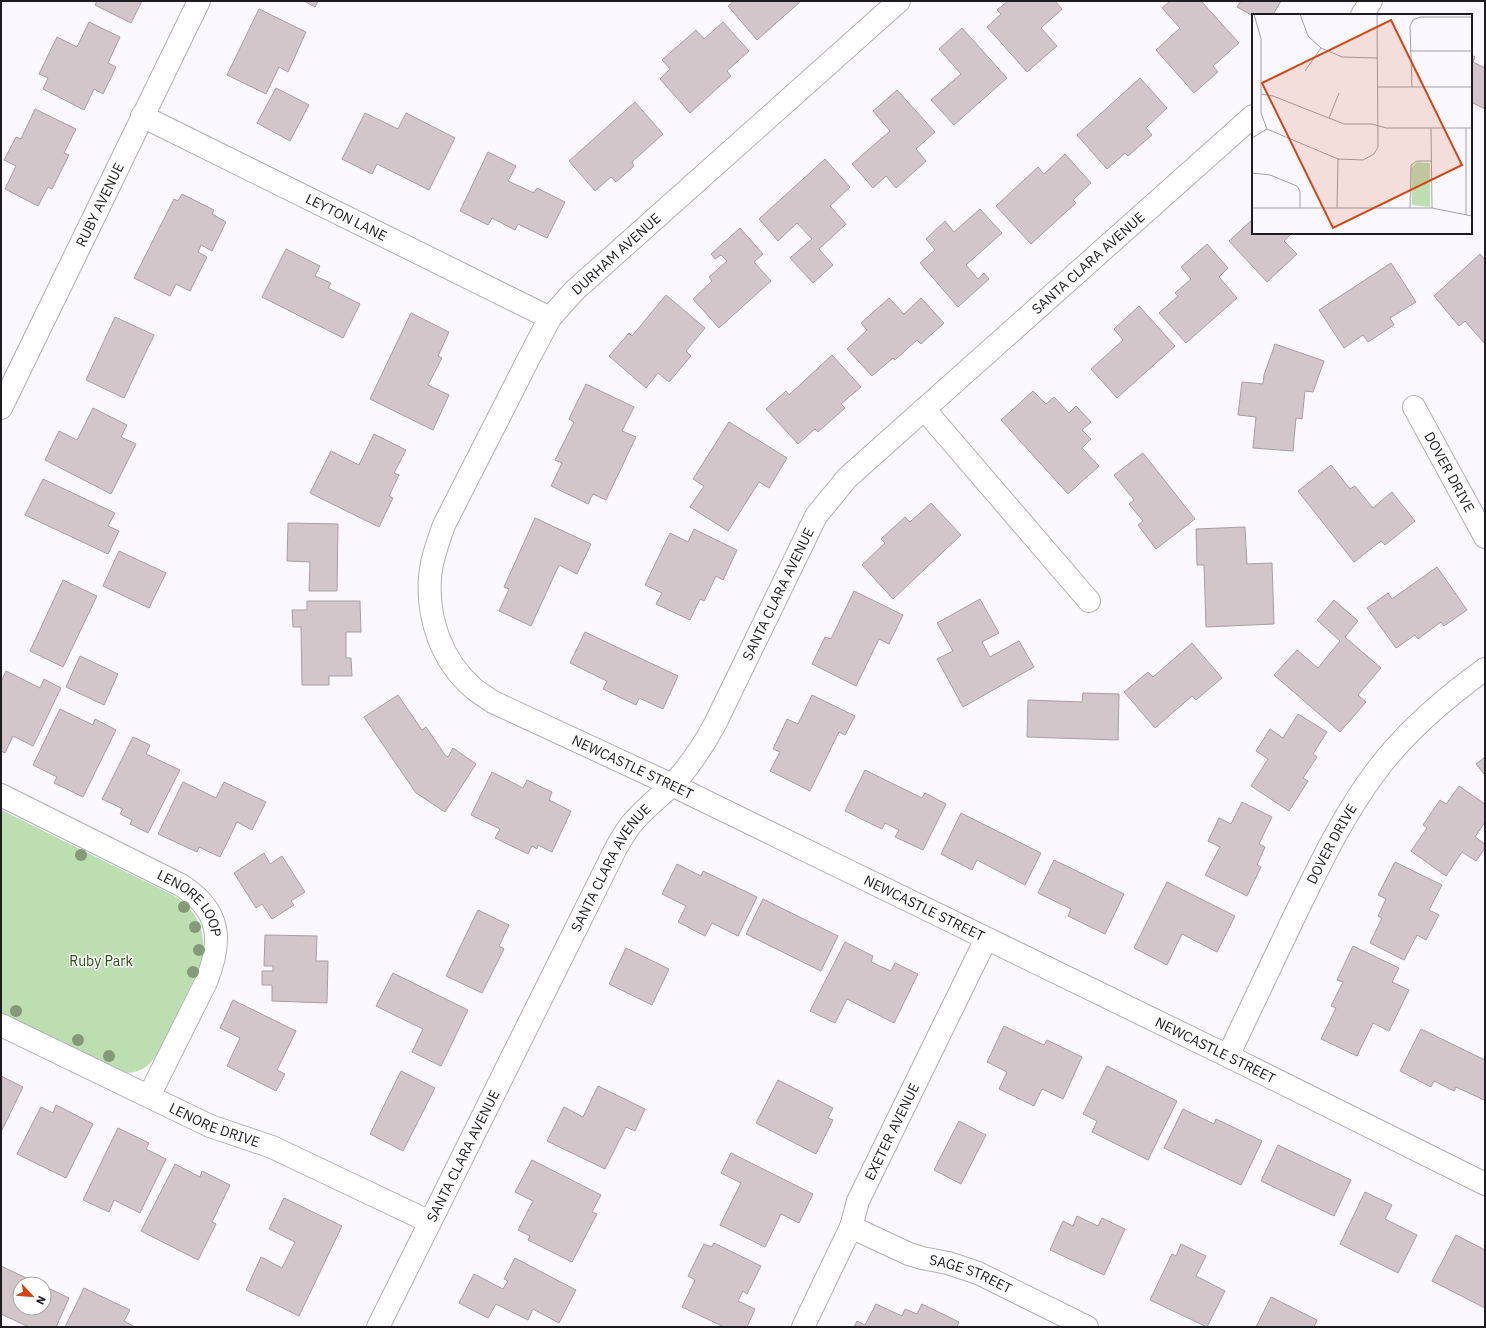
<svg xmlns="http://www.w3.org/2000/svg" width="1486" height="1328" font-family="'IBM Plex Sans',sans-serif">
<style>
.green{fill:#bddeb1}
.building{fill:#d3c6ca;stroke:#a89da0}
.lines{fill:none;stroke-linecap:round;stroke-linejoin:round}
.street-casing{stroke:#b0aeb7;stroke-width:24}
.street{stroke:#fff;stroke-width:22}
.tree{fill:#849a79}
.labels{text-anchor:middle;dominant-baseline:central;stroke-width:3;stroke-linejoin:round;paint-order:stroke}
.street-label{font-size:14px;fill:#1e1c20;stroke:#fff}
.park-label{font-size:14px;fill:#234e0c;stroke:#fff}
.inset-road{fill:none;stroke:#a2a0a5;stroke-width:1}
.view{fill:#cf4818;fill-opacity:0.15;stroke:#cf4818;stroke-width:2}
.inset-edge{fill:none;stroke:#1e1c20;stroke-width:2}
</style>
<rect width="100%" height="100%" fill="#faf8fe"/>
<!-- green -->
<path class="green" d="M1,810L173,895C201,913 208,936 200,967L156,1056C148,1068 136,1075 121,1072L1,1013Z"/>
<!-- building -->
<path class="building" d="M97,1H142L131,23L95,5Z
M304,1H318L315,7Z
M734,1H801L757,40L728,6Z
M1008,1H1055L1062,9L1041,28L1057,46L1027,72L987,27L1001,14L997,10Z
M1170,1H1201L1239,43L1213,66L1218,72L1194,93L1156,50L1180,28L1162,8Z
M1241,1H1281L1273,15H1253V16L1237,7Z
M259,9L306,32L288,72L279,67L266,94L227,75Z
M89,22L120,37L108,63L116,67L103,94L94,89L84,110L43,89L48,78L39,74L57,37L77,47Z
M723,22L749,51L727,71L731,76L690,113L660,79L670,69L662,60L696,30L704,39Z
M962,28L1007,78L954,125L931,100L961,74L939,49Z
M1471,55L1475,57L1473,62L1485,68V109L1471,102Z
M1140,78L1167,108L1146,128L1152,135L1128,156L1125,153L1107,169L1077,135Z
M276,88L309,105L290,141L257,123Z
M897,90L935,132L916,149L926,161L896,188L886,176L873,188L852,164L890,131L873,111Z
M635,102L663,134L632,162L634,166L616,182L611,177L595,191L569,161Z
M35,109L76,129L64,153L69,155L52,189L48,187L38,206L5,189L16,166L4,160L16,137L21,139Z
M365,113L398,129L406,113L455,138L429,190L377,164L372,174L342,159Z
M488,152L516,166L508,181L534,193L537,188L565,202L547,238L518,224L515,230L492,218L488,225L460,211Z
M1065,154L1091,183L1073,200L1076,203L1031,244L996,206L1038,167L1044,174Z
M825,159L850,187L830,206L846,224L819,249L833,265L813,283L790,258L812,239L797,223L778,241L759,219Z
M182,194L214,210L212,214L226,222L212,251L201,245L198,252L207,257L190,291L176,284L170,296L134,278L174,199L178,201Z
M980,209L1002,233L966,265L978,279L984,273L989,279L958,307L920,263L935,250L926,239L945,221L954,232Z
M1253,219V233H1292L1284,241L1297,254L1267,282L1229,241Z
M740,228L763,254L754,262L771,281L719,328L693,299L712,281L709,277L727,261L721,255L715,259L711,254Z
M1207,244L1228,268L1219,277L1237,298L1186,343L1159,313L1178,296L1175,293L1191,279L1181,267Z
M286,249L320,266L315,276L331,283L328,288L360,304L343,338L262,297Z
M1480,254L1485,260V344L1465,321L1459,326L1434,296Z
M1391,263L1416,302L1390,318L1394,325L1368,342L1363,335L1344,348L1319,310Z
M666,295L705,328L686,351L691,356L669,382L658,373L646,388L609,356L629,333L632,336Z
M889,298L904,314L921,298L944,323L921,344L917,340L895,360L893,358L872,376L847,349L867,330L861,323Z
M1139,306L1175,346L1117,398L1091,369L1123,340L1114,329Z
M411,313L449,332L438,356L442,358L428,385L449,395L433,430L370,399Z
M115,317L154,335L124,398L86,380Z
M1275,344L1324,361L1313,392L1305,391L1302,419L1296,418L1293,451L1253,448L1256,417L1238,415L1242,382L1263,384L1264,375Z
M832,355L861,387L841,404L845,408L818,432L815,429L798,444L766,409L786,391L789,395Z
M586,384L634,407L622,431L636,437L606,500L593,494L588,504L551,486L562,463L555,460L574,422L569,419Z
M1033,391L1046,404L1054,397L1069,413L1076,406L1091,422L1082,430L1091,439L1082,448L1099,466L1068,494L1001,420Z
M93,408L127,425L121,437L136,444L111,494L45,460L59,431L77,440Z
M729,422L787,458L769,488L759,482L728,531L690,507L704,486L693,479Z
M374,434L406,450L394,473L399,475L389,496L393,498L379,527L310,493L331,451L359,465Z
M1143,453L1195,519L1156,549L1138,525L1143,521L1129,504L1134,500L1114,475Z
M1331,465L1350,489L1355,486L1373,508L1392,492L1415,521L1385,545L1381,541L1354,562L1298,491Z
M43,479L115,513L108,526L119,531L108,554L25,515Z
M931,503L961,535L893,599L862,565L885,543L881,539L905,517L910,522Z
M535,518L591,544L577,574L559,565L531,626L499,611L509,589L504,587Z
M288,523L338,524L337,591H309L310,562L287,561Z
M1245,527L1247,564L1272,563L1274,624L1206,627L1204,565H1197L1196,529Z
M694,529L737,550L723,580L716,576L704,601L700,599L690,620L656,604L662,593L645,585L670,533L688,542Z
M119,551L166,573L149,608L103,586Z
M1437,567L1467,610L1444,626L1441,622L1418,639L1415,635L1396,648L1367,608L1388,593L1392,599Z
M63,580L97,596L63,667L30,651Z
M854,591L903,615L889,644L879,639L856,686L812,664L825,637L831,639Z
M980,599L999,633L982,642L990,657L1019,641L1034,667L963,707L937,659L953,651L937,623Z
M1334,600L1358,621L1345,637L1381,668L1358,695L1366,702L1340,732L1274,675L1297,650L1318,668L1340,641L1317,620Z
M307,601H360L361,632H346V658H351L352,676H329V685H302L301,627H293L292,610H307Z
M585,632L678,676L663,709L639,698L636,705L603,689L607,681L570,663Z
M1192,643L1222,678L1196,700L1192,696L1155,728L1124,692L1148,672L1153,677Z
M80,656L118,674L104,705L66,687Z
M6,671L40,688L44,679L61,688L33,746L13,736L5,753L1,751V682Z
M1083,693L1119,694L1118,740L1027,737L1028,700L1082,702Z
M398,695L422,730L426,727L445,755L448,757L453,748L476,764L445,812L416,793L364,717Z
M812,695L855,716L845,735L839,732L810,791L770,771L780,752L773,749L787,719L798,724Z
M60,709L93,725L95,719L116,730L83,797L54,783L57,777L33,765Z
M1298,714L1327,732L1313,754L1317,757L1303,778L1308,781L1289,811L1251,786L1268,759L1256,751L1270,729L1283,738Z
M133,737L150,745L146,754L180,770L148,833L130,824L132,820L120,814L123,809L102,799Z
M1485,757V775L1476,764Z
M865,770L922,798L925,793L946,804L923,850L895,837L899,830L885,823L882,829L845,811Z
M492,772L523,788L527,780L552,792L549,800L571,811L552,852L538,845L537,849L532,846L528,854L495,838L500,829L471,815Z
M183,782L216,798L224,782L266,802L252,830L237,822L220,857L199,847L197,852L158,834Z
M1459,786L1485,804V822L1475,837L1485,844V848L1476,861L1462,852L1446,876L1411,851L1427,828L1423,825L1440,800L1446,804Z
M1242,802L1272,817L1259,844L1265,847L1257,865L1261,867L1247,896L1205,875L1220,847L1208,841L1219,818L1231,824Z
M961,813L1041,853L1025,885L977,860L972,870L941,854Z
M264,853L270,864L282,856L305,892L291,901L294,905L272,919L262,904L256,908L234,873Z
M1054,860L1124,894L1105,934L1068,916L1071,909L1038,893Z
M1395,862L1442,885L1429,910L1439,915L1426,940L1417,935L1404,960L1370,943L1382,918L1378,916L1386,899L1378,895Z
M677,864L701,876L703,871L757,897L738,936L712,923L705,936L678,922L686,906L662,894Z
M1167,882L1235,916L1217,952L1182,934L1167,965L1134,948Z
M763,899L838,936L821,971L746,934Z
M478,910L509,925L499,946L504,949L482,993L446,976Z
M265,935L317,936L316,961H328L327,1003L272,1001V985H262V971H273V966H264Z
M845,942L873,956L871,962L891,971L895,963L918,974L894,1023L847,999L835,1023L810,1011Z
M1353,946L1399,968L1392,982L1409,990L1389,1031L1373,1023L1357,1056L1321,1039L1336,1008L1331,1006L1343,982L1337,980Z
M626,948L669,969L652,1005L609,984Z
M393,973L468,1010L441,1066L412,1052L423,1029L376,1006Z
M233,1000L296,1031L277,1070L285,1074L276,1091L227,1066L240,1038L220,1028Z
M1004,1026L1044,1045L1047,1040L1082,1057L1063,1099L1042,1089L1034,1106L999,1089L1007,1072L987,1062Z
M1421,1029L1485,1060V1098L1484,1100L1456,1087L1454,1091L1434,1081L1431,1087L1400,1071Z
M1107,1066L1177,1101L1148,1160L1092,1132L1097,1121L1083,1114Z
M401,1071L435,1088L403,1151L370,1134Z
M1,1076L23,1087L1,1132Z
M778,1080L833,1108L828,1118L833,1120L816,1154L756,1123Z
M598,1086L645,1109L635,1131L626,1127L605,1169L547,1141L564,1107L583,1117Z
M56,1105L93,1124L66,1178L17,1154L41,1107L53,1113Z
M1183,1109L1214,1124L1216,1119L1262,1141L1241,1185L1164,1148Z
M959,1121L986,1135L961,1184L934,1170Z
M118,1128L149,1143L146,1149L166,1159L140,1213L114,1200L109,1212L83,1200Z
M1278,1145L1351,1180L1334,1216L1261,1181Z
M731,1153L813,1194L799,1223L781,1214L765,1247L720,1225L741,1183L721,1173Z
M532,1160L601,1195L592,1212L597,1214L572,1262L528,1240L530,1236L518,1230L533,1201L515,1192Z
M175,1164L200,1177L202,1171L230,1185L212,1222L216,1224L198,1260L141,1231Z
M1365,1192L1392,1205L1385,1219L1417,1235L1398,1273L1340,1244Z
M284,1198L342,1226L299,1316L246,1290L261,1257L282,1268L295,1242L269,1229Z
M1077,1216L1098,1226L1102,1218L1125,1229L1104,1275L1050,1250L1063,1221L1073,1226Z
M1456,1235L1485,1250V1308L1432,1281Z
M714,1243L761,1266L747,1294L743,1291L738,1301L755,1309L747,1327H724L682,1307L695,1280L688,1276L704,1244L712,1247Z
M1181,1244L1206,1256L1196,1276L1225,1291L1207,1327L1150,1300L1172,1254L1176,1256Z
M515,1258L576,1290L559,1323L533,1309L528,1320L496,1304L488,1318L459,1303L474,1274L503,1289L508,1281L504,1279Z
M1,1266L39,1284H20V1308H44V1286L69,1298L56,1327H29L1,1314Z
M84,1288L130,1310L124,1321L135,1327H65Z
M1271,1297L1317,1320L1314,1327H1256Z
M876,1304L902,1316L905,1309L917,1314L922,1304L959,1322L957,1327H854L857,1321L865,1325Z"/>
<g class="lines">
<defs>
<g id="street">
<path id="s1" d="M899,1L574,291L550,318L531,354L444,525C438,542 431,560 430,578C427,619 442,661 473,688C479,693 486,697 493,702L672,785L834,864L1228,1056L1485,1184"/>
<path d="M1362,15L1371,1"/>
<path id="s2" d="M142,116L550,318"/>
<path id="s3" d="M1414,407L1485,537"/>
<path id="s4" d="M1,408L199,1"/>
<path d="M924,409L1089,601"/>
<path id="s5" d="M1,795L181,885C221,911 223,940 206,982L149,1096"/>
<path id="s6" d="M1,1025L210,1126L272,1147L430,1222"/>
<path id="s7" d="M1228,1056C1250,1010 1272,963 1294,917C1319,866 1343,815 1377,770C1407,730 1445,698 1485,669"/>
<path id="s8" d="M851,1227L909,1254L922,1258L948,1263L978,1273L1087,1327"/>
<path id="s9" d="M378,1327L616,848C622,838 627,828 635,820C646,807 661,796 673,784C690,766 703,746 715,724L816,516L847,478L1253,116"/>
<path id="s10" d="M803,1327L851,1227L858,1201L986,939"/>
</g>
</defs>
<!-- street casing -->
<use href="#street" class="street-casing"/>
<!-- street -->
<use href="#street" class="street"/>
</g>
<!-- trees -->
<g class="tree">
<circle cx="81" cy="855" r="6"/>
<circle cx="184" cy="907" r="6"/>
<circle cx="195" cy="927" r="6"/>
<circle cx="199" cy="950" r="6"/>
<circle cx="193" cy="972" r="6"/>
<circle cx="16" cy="1011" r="6"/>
<circle cx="78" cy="1040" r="6"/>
<circle cx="109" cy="1056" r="6"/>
</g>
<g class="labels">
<!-- street labels -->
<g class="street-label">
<text stroke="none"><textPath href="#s4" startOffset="226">RUBY AVENUE</textPath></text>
<text stroke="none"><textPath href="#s2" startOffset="228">LEYTON LANE</textPath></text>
<text transform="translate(616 254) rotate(-42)">DURHAM AVENUE</text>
<text stroke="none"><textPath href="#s9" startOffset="1298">SANTA CLARA AVENUE</textPath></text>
<text stroke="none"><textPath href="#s3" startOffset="74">DOVER DRIVE</textPath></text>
<text stroke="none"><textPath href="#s9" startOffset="839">SANTA CLARA AVENUE</textPath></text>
<text stroke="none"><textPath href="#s1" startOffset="1060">NEWCASTLE STREET</textPath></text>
<text stroke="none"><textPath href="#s7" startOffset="236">DOVER DRIVE</textPath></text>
<text stroke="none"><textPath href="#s9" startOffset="515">SANTA CLARA AVENUE</textPath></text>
<text stroke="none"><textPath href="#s5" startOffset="221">LENORE LOOP</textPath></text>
<text stroke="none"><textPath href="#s1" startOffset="1384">NEWCASTLE STREET</textPath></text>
<text stroke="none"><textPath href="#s1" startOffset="1708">NEWCASTLE STREET</textPath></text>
<text stroke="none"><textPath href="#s6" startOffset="236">LENORE DRIVE</textPath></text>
<text stroke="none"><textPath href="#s10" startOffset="215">EXETER AVENUE</textPath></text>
<text stroke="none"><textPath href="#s9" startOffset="191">SANTA CLARA AVENUE</textPath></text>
<text stroke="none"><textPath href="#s8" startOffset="129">SAGE STREET</textPath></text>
</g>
<!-- park labels -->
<g class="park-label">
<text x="101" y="961">Ruby Park</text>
</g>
</g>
<!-- overview -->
<g transform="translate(1252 14)">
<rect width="220" height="220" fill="#faf8fe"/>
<path d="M165,148L178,149V193L160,191L159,154Z" fill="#bddeb1"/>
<path class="inset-road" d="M2,0L9,25V99L15,115M48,0L56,22L69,34L90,43L125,44M158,37H220M53,57L69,34M125,73H220M160,73L158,12L161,6L168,3H220M9,80L21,82L92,110H120L134,114H220M77,104L87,79M179,114L180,194M0,124L15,115L86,145L111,146L122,140L126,133L125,0M0,159L18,161L45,172L48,177V194M0,194H180L220,202M85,194L86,145M158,194L159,151L165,147H180M214,201V114"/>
<path class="view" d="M139,6L210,151L81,214L10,69Z"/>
<rect width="220" height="220" class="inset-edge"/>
</g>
<!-- border -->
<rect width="1486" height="1328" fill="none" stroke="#1e1c20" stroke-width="4"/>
<!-- north arrow -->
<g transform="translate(32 1296) rotate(116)"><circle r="19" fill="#ffffff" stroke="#a5a4a6"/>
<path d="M0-3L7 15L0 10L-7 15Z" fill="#cf4818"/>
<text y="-6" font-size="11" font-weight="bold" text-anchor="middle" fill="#1e1c20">N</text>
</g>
</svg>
